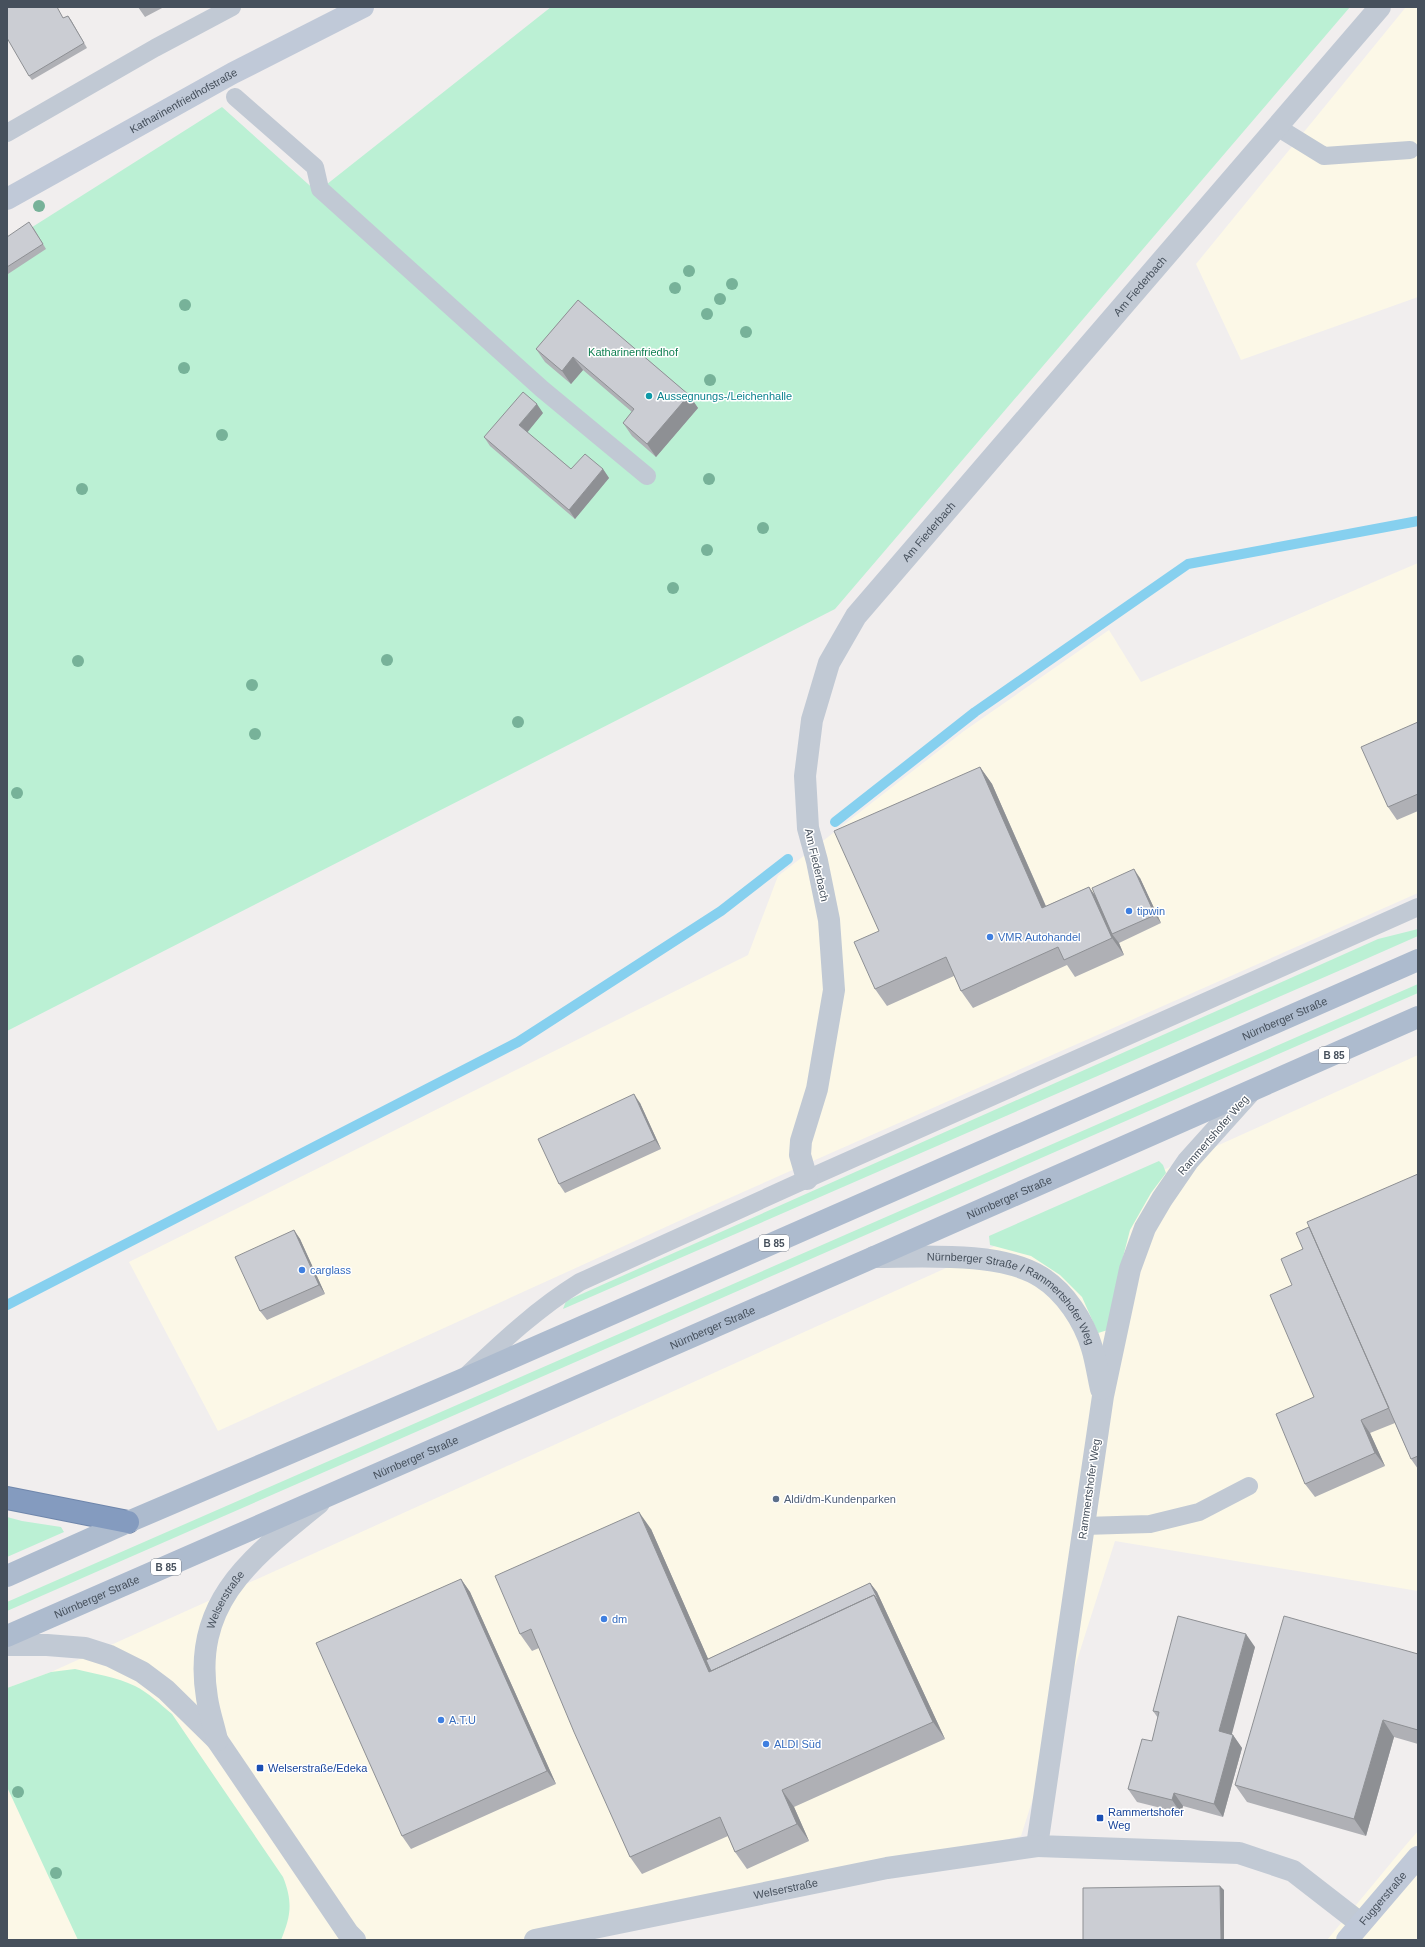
<svg xmlns="http://www.w3.org/2000/svg" width="1425" height="1947" font-family="Arial,sans-serif">
<style>
.commercial{fill:#fcf8e7}
.green{fill:#bbf0d4}
.lines{fill:none;stroke-linecap:round;stroke-linejoin:round}
.stream{stroke:#86d0ef;stroke-width:10}
.highway-casing{stroke:#6f86ab;stroke-width:24}
.lane{stroke:#c1c9d4;stroke-width:18}
.street{stroke:#c1c9d4;stroke-width:22}
.secondary{stroke:#c0c9d8;stroke-width:22}
.primary{stroke:#adbbce;stroke-width:22}
.highway{stroke:#849bbf;stroke-width:22}
.tree{fill:#77b299}
.wall{fill:#afb0b5}
.shaded-wall{fill:#8e9094}
.building{fill:#cbcdd3;stroke:#8e9094}
.culture-dot{fill:#0f9aa8;stroke:#fff;stroke-width:1.5}
.shop-dot{fill:#3f7fe0;stroke:#fff;stroke-width:1.5}
.service-dot{fill:#5c6f8a;stroke:#fff;stroke-width:1.5}
.transit-dot{fill:#1a4fb4;stroke:#fff;stroke-width:1.5}
.labels{text-anchor:middle;dominant-baseline:central;stroke-width:3;stroke-linejoin:round;paint-order:stroke}
.shield{fill:#fff;stroke:#7e848d;stroke-width:1}
.shield-label{font-size:10px;font-weight:bold;fill:#46505c}
.street-label{font-size:11px;fill:#46505c;stroke:#fff}
.park-label{font-size:11px;fill:#138154;stroke:#fff}
.culture-label{font-size:11px;fill:#0d838f;stroke:#fff;text-anchor:start}
.shop-label{font-size:11px;fill:#366cbe;stroke:#fff;text-anchor:start}
.service-label{font-size:11px;fill:#4e5e75;stroke:#fff;text-anchor:start}
.transit-label{font-size:11px;fill:#164399;stroke:#fff;text-anchor:start}
</style>
<rect width="100%" height="100%" fill="#f1eeee"/>
<!-- commercial -->
<path class="commercial" d="M1406,7H1418V297L1241,360L1196,264Z
M1418,563V893L725,1200L218,1431L129,1262L748,955L778,876L964,731L1109,630L1141,682Z
M1418,1055V1591L1115,1541L1021,1836L576,1940H7V1688L51,1672Z
M1418,1831V1940H1327L1405,1846Z"/>
<!-- green -->
<path class="green" d="M551,7H1350L835,609L7,1031V243L222,107L317,192Z
M1418,929V936L1350,966L563,1309L566,1301L1378,939Z
M1418,984V993L7,1611V1602Z
M1159,1161L1163,1165L1166,1173L1151,1193L1130,1230L1120,1269L1111,1329L1098,1333L1082,1297L1060,1275L1031,1256L990,1245L989,1236Z
M7,1517L22,1521L61,1527L64,1532L7,1557Z
M75,1669C95,1674 117,1677 135,1686C149,1693 160,1704 172,1714L283,1877C293,1902 291,1916 281,1940H78L7,1787V1688L51,1672Z"/>
<g class="lines">
<!-- stream -->
<path class="stream" d="M835,822L975,712L1188,564L1418,521
M7,1305L518,1042L721,911L788,859"/>
<defs>
<path id="highway" d="M7,1498L128,1522"/>
</defs>
<!-- highway casing -->
<use href="#highway" class="highway-casing"/>
<!-- lane -->
<path class="lane" d="M235,97L315,167L320,189L542,389L647,476
M1277,127L1324,156L1410,150
M7,133L155,48L232,7
M468,1374C504,1340 538,1308 580,1282L807,1179L1418,907
M1084,1526L1150,1524L1199,1512L1249,1486"/>
<!-- street -->
<g class="street">
<path d="M1250,1092L1188,1161L1162,1199L1145,1228L1130,1269L1103,1396L1037,1846L1239,1853L1293,1871L1360,1923"/>
<path id="s1" d="M807,1179L800,1155L801,1141L817,1089L834,990L829,920L817,861L808,828L805,776L812,720L829,663L856,616L1380,7"/>
<path id="s2" d="M874,1257C921,1257 1001,1251 1041,1277C1065,1292 1084,1321 1092,1348C1096,1361 1098,1376 1101,1389"/>
<path d="M7,1645H47L85,1648L110,1656L142,1672L166,1690L217,1740L348,1933L355,1940"/>
<path id="s3" d="M217,1740C214,1726 209,1712 207,1698C191,1601 253,1557 319,1503"/>
<path id="s4" d="M535,1940L887,1868L1037,1846"/>
</g>
<!-- secondary -->
<g class="secondary">
<path id="s5" d="M7,199L233,73L363,7"/>
<path id="s6" d="M1347,1940L1418,1857"/>
</g>
<!-- primary -->
<g class="primary">
<path id="s7" d="M7,1576L128,1522L461,1380L1418,960"/>
<path id="s8" d="M7,1636L874,1257L1418,1017"/>
</g>
<!-- highway -->
<use href="#highway" class="highway"/>
</g>
<!-- trees -->
<g class="tree">
<circle cx="39" cy="206" r="6"/>
<circle cx="689" cy="271" r="6"/>
<circle cx="732" cy="284" r="6"/>
<circle cx="675" cy="288" r="6"/>
<circle cx="720" cy="299" r="6"/>
<circle cx="185" cy="305" r="6"/>
<circle cx="707" cy="314" r="6"/>
<circle cx="746" cy="332" r="6"/>
<circle cx="184" cy="368" r="6"/>
<circle cx="710" cy="380" r="6"/>
<circle cx="222" cy="435" r="6"/>
<circle cx="709" cy="479" r="6"/>
<circle cx="82" cy="489" r="6"/>
<circle cx="763" cy="528" r="6"/>
<circle cx="707" cy="550" r="6"/>
<circle cx="673" cy="588" r="6"/>
<circle cx="387" cy="660" r="6"/>
<circle cx="78" cy="661" r="6"/>
<circle cx="252" cy="685" r="6"/>
<circle cx="518" cy="722" r="6"/>
<circle cx="255" cy="734" r="6"/>
<circle cx="17" cy="793" r="6"/>
<circle cx="18" cy="1792" r="6"/>
<circle cx="56" cy="1873" r="6"/>
</g>
<!-- wall -->
<path class="wall" d="M138,7H164L145,17Z
M68,16L87,48L32,80L29,76L63,18Z
M33,227L46,249L8,274L7,273V237Z
M578,300L689,395L698,408L656,457L632,436L623,423L632,412L583,370L571,384L545,362L536,349Z
M543,413L527,432L571,469H603L609,478L575,519L490,446L484,437Z
M1418,722V811L1397,820L1388,807Z
M980,767L992,784L1046,906L1089,887L1094,894L1140,878L1161,923L1119,943L1124,955L1075,977L1067,965L973,1008L961,991L954,976L887,1006L875,989L879,931Z
M640,1103L661,1149L565,1193L559,1184Z
M1418,1174V1469L1411,1459L1395,1423L1370,1433L1385,1466L1315,1497L1305,1484L1314,1397L1292,1285L1309,1227Z
M294,1230L300,1239L325,1294L267,1320L260,1311Z
M651,1529L708,1659L870,1583L877,1592L945,1739L794,1807L809,1841L747,1869L735,1852L728,1836L642,1874L630,1857L539,1648L532,1651L520,1634Z
M461,1579L470,1592L556,1784L411,1849L402,1836Z
M1255,1647L1231,1735H1233L1242,1748L1223,1817L1183,1806L1181,1813L1137,1802L1128,1789L1152,1741L1158,1718L1153,1711Z
M1418,1654V1744L1394,1737L1366,1836L1247,1802L1235,1785Z"/>
<!-- shaded-wall -->
<path class="shaded-wall" d="M68,16L71,20L87,48L84,43Z
M573,357L583,370L571,384L562,371Z
M689,395L698,408L656,457L647,444Z
M537,404L543,413L526,434L519,425Z
M603,469L609,478L575,519L569,510Z
M980,767L992,784L1054,925L1042,908Z
M1134,869L1140,878L1161,923L1155,915Z
M1089,887L1101,904L1112,934L1119,943L1124,955L1112,938Z
M634,1094L640,1103L661,1149L655,1140Z
M294,1230L300,1239L325,1294L319,1285Z
M1361,1420L1370,1433L1385,1466L1375,1453Z
M639,1512L651,1529L717,1679L709,1672Z
M461,1579L470,1592L556,1784L547,1771Z
M870,1583L877,1592L945,1739L933,1722L874,1595Z
M1246,1634L1255,1647L1229,1745L1219,1731Z
M1383,1720L1394,1737L1366,1836L1354,1819Z
M1233,1735L1242,1748L1223,1817L1214,1804Z
M782,1790L794,1807L809,1841L797,1824Z
M1174,1793L1183,1806L1181,1813L1172,1800Z
M1220,1886L1224,1890V1940H1221Z"/>
<!-- building -->
<path class="building" d="M7,7H57L63,18L68,16L84,43L29,76L7,38Z
M29,222L43,244L7,267V237Z
M578,300L689,395L647,444L623,423L634,409L573,357L562,371L536,349Z
M523,392L537,404L519,425L571,469L585,454L603,469L569,510L484,437Z
M1418,722V794L1388,807L1361,747Z
M980,767L1042,908L1089,887L1112,938L1064,960L1058,947L961,991L946,957L875,989L854,942L879,931L834,831Z
M1134,869L1155,915L1112,934L1092,888Z
M634,1094L655,1140L559,1184L538,1139Z
M1418,1174V1456L1411,1459L1307,1222Z
M1309,1227L1389,1408L1361,1420L1375,1453L1305,1484L1276,1414L1314,1397L1270,1295L1292,1285L1281,1259L1303,1249L1296,1233Z
M294,1230L319,1285L260,1311L235,1257Z
M639,1512L709,1672L874,1595L933,1722L782,1790L797,1824L735,1852L720,1817L630,1857L574,1732L531,1629L520,1634L495,1576Z
M461,1579L547,1771L402,1836L316,1643Z
M870,1583L880,1603L874,1595L711,1671L706,1660Z
M1178,1616L1246,1634L1219,1731L1233,1735L1214,1804L1174,1793L1172,1800L1128,1789L1142,1739L1152,1741L1159,1712L1153,1711Z
M1284,1616L1418,1654V1730L1383,1720L1354,1819L1235,1785Z
M1220,1886L1221,1940H1083V1888Z"/>
<!-- markers -->
<circle class="culture-dot" cx="649" cy="396" r="4"/>
<g class="shop-dot">
<circle cx="1129" cy="911" r="4"/>
<circle cx="990" cy="937" r="4"/>
<circle cx="302" cy="1270" r="4"/>
<circle cx="604" cy="1619" r="4"/>
<circle cx="441" cy="1720" r="4"/>
<circle cx="766" cy="1744" r="4"/>
</g>
<circle class="service-dot" cx="776" cy="1499" r="4"/>
<g class="transit-dot">
<rect x="256" y="1764" width="8" height="8" rx="2"/>
<rect x="1096" y="1814" width="8" height="8" rx="2"/>
</g>
<g class="labels">
<!-- shield labels -->
<g class="shield">
<rect x="1319" y="1047" width="30" height="16" rx="3"/>
<rect x="759" y="1235" width="30" height="16" rx="3"/>
<rect x="151" y="1559" width="30" height="16" rx="3"/>
</g>
<g class="shield-label">
<text x="1334" y="1055">B 85</text>
<text x="774" y="1243">B 85</text>
<text x="166" y="1567">B 85</text>
</g>
<!-- street labels -->
<g class="street-label">
<text stroke="none"><textPath href="#s5" startOffset="202">Katharinenfriedhofstraße</textPath></text>
<text stroke="none"><textPath href="#s1" startOffset="1016">Am Fiederbach</textPath></text>
<text stroke="none"><textPath href="#s1" startOffset="692">Am Fiederbach</textPath></text>
<text transform="translate(817 865) rotate(77)">Am Fiederbach</text>
<text stroke="none"><textPath href="#s7" startOffset="1394">Nürnberger Straße</textPath></text>
<text transform="translate(1213 1135) rotate(-49)">Rammertshofer Weg</text>
<text stroke="none"><textPath href="#s8" startOffset="1094">Nürnberger Straße</textPath></text>
<text stroke="none"><textPath href="#s2" startOffset="154">Nürnberger Straße / Rammertshofer Weg</textPath></text>
<text stroke="none"><textPath href="#s8" startOffset="770">Nürnberger Straße</textPath></text>
<text stroke="none"><textPath href="#s8" startOffset="446">Nürnberger Straße</textPath></text>
<text transform="translate(1089 1489) rotate(-82)">Rammertshofer Weg</text>
<text stroke="none"><textPath href="#s8" startOffset="98">Nürnberger Straße</textPath></text>
<text stroke="none"><textPath href="#s3" startOffset="146">Welserstraße</textPath></text>
<text stroke="none"><textPath href="#s4" startOffset="256">Welserstraße</textPath></text>
<text stroke="none"><textPath href="#s6" startOffset="55">Fuggerstraße</textPath></text>
</g>
<!-- park labels -->
<g class="park-label">
<text x="633" y="352">Katharinenfriedhof</text>
</g>
<!-- culture labels -->
<g class="culture-label">
<text x="657" y="396">Aussegnungs-/Leichenhalle</text>
</g>
<!-- shop labels -->
<g class="shop-label">
<text x="1137" y="911">tipwin</text>
<text x="998" y="937">VMR Autohandel</text>
<text x="310" y="1270">carglass</text>
<text x="612" y="1619">dm</text>
<text x="449" y="1720">A.T.U</text>
<text x="774" y="1744">ALDI Süd</text>
</g>
<!-- service labels -->
<g class="service-label">
<text x="784" y="1499">Aldi/dm-Kundenparken</text>
</g>
<!-- transit labels -->
<g class="transit-label">
<text x="268" y="1768">Welserstraße/Edeka</text>
<text x="1108" y="1812">Rammertshofer<tspan x="1108" dy="13">Weg</tspan></text>
</g>
</g>
<!-- border -->
<rect width="1425" height="1947" fill="none" stroke="#46505c" stroke-width="16"/>
</svg>
